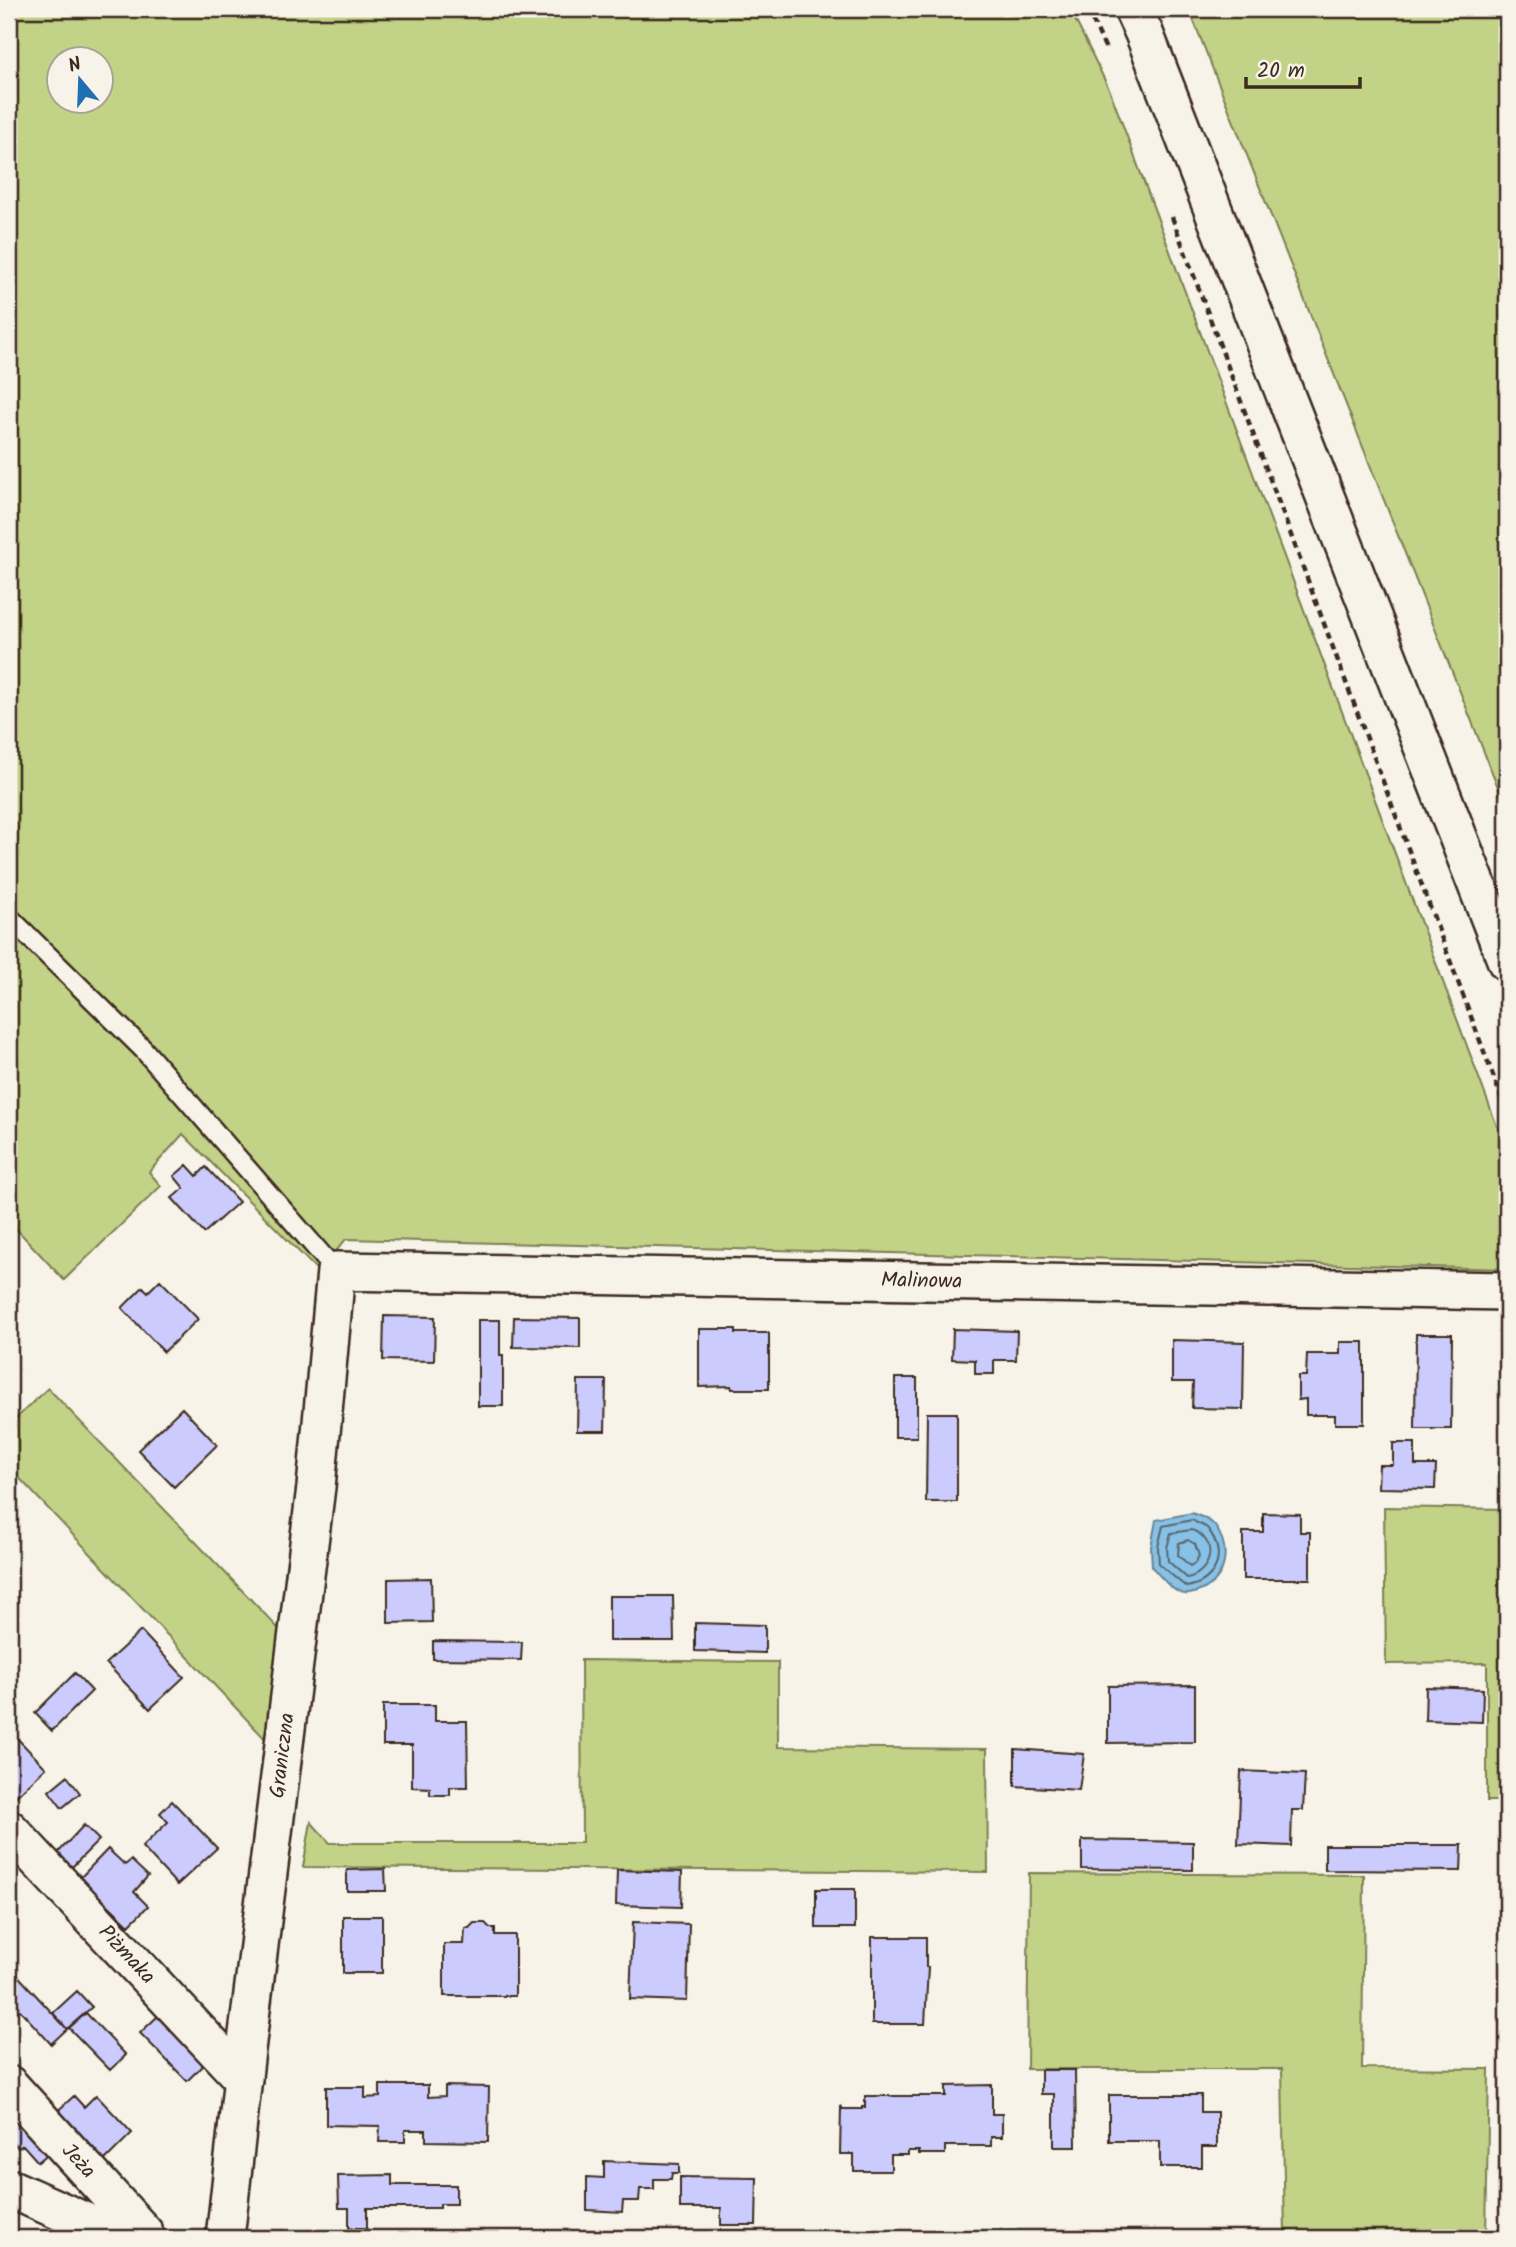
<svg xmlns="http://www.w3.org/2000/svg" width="1516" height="2247" font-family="Kalam,sans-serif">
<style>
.green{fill:#c2d287;stroke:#7e7e52;stroke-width:2;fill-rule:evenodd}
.water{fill:#87c1e6;stroke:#698596;stroke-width:2}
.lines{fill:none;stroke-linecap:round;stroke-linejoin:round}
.shore{stroke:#59666e;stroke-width:2}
.building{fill:#cccbfe;stroke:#3b2a1e;stroke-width:2}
.service-casing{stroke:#3b2a1e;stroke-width:23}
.minor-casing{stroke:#3b2a1e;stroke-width:42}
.path{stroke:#3b2a1e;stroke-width:4.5;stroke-dasharray:7 5;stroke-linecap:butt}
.service{stroke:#f7f3e8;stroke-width:18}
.minor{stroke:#f7f3e8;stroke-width:37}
.labels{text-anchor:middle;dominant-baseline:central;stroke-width:5;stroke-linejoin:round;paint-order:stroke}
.street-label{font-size:21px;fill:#3b2a1e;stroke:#f7f3e8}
</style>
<rect width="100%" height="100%" fill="#f7f3e8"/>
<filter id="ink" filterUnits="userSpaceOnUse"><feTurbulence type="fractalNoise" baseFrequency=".0143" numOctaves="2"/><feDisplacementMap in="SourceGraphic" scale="14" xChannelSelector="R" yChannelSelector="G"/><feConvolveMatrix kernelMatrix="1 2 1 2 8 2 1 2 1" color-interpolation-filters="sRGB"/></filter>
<g filter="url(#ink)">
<!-- green -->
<path class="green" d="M9,9H1070L1110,91L1507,1153V1269L346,1239L319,1272L183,1134L149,1172L161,1186L64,1280L9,1221ZM60,60H102V102H60Z
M1189,9H1507V810Z
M48,1388L280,1630L269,1743L9,1467V1425Z
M1384,1507L1507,1509V1801H1487V1663L1386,1664Z
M581,1660L778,1662V1747L987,1749L988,1872L303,1867L311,1822L330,1843H582Z
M1029,1873L1364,1875L1362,2068L1489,2069L1486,2238H1285L1282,2069H1027Z"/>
<!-- water -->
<path class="water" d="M1192,1513C1200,1516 1211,1520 1215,1526C1230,1547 1228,1574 1206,1588C1200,1591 1191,1595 1185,1594C1173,1593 1159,1575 1152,1567L1151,1547L1156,1520Z"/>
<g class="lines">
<!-- shore -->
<path class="shore" d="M1192,1520C1196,1523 1203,1525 1207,1528C1210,1530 1211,1534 1213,1537C1226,1562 1211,1583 1186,1587L1159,1564L1158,1547L1163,1526Z
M1191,1530C1194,1531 1198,1532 1201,1535C1218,1550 1207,1574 1187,1578L1168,1561L1167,1548L1171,1533Z
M1188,1540L1195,1544L1199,1556L1195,1563L1190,1566L1178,1555L1179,1543Z"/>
</g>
<!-- building -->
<path class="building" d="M187,1165L197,1176L206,1167L239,1202L204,1233L172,1198L184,1188L174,1176Z
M160,1280L198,1319L164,1352L122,1308L143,1287L148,1292Z
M384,1316L435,1317L434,1361L383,1360Z
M514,1317L580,1318V1348L513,1347Z
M478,1320H500V1355H503V1406H478Z
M699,1329H736V1333H769V1389H732L731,1386L699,1387Z
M953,1329L1017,1331L1016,1360H994V1374H975V1360L952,1359Z
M1416,1334H1452L1451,1429H1415Z
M1172,1340L1244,1342L1243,1409L1192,1408L1193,1382H1172Z
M1340,1342H1364V1424H1335V1415H1306V1399L1298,1400V1376H1306L1307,1354H1340Z
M895,1378H917V1437H895Z
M578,1380H606L605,1431H577Z
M182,1408L217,1445L174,1487L138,1450Z
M927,1413H957V1502H926Z
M1393,1443H1415V1465H1436L1435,1489L1378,1488L1379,1465H1393Z
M1263,1513L1300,1514V1532H1310V1579H1243V1532H1263Z
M431,1578L432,1622L388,1623V1579Z
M609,1596H673L674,1641H609Z
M695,1623L765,1625V1653L695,1651Z
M141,1631L184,1677L150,1709L106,1663Z
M433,1641L522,1642L521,1660L433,1659Z
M75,1673L92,1691L52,1731L35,1713Z
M1195,1685V1742L1108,1743V1686Z
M1426,1687L1483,1689L1482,1722L1425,1720Z
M383,1705H435V1721H467L468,1787H450V1795H430V1788L412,1787V1745H383Z
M9,1730L46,1768L11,1801L9,1799Z
M1015,1749L1084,1754L1079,1790L1015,1786Z
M1241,1771L1305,1774L1303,1810H1292L1291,1846L1238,1844Z
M67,1776L80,1793L62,1808L49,1791Z
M172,1801L217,1848L177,1885L142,1847L168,1822L160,1813Z
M84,1825L99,1840L68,1871L54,1857Z
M1082,1840L1193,1842V1870L1082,1869Z
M1325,1845H1462L1461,1871L1325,1870Z
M108,1849L125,1865L131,1860L148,1876L134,1892L148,1906L129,1925L80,1878Z
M385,1869L386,1891H347V1870Z
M617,1870L682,1872L681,1907L616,1905Z
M816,1889H855V1928H816Z
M343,1916H382V1973H343Z
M633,1922L689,1924L687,2001L630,1999Z
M474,1923H485L490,1928H495V1935H515V1996H444V1944H464L465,1928H469Z
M872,1937H926V1967H928L925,2024H872Z
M9,1966L67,2029L51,2044L20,2010L11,2016L9,2014Z
M77,1991L92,2007L67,2029L53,2013Z
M86,2013L126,2055L110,2070L69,2028Z
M158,2016L204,2064L187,2081L140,2033Z
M1041,2070H1075L1076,2147H1054V2094H1041Z
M380,2085H428V2097L445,2096V2086L489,2087L488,2142L426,2141V2130H405V2142H379L380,2126L326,2125V2087H365V2098L380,2097Z
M992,2085V2114H1002V2137H991V2146H945V2154H919V2151H908V2155H891V2171H854V2154H840L841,2107L843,2109H862V2107H865V2096H946V2086Z
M96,2095L132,2133L97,2168L53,2115L74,2096L84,2107Z
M1109,2095H1201V2112H1217V2147H1202V2167H1160V2141H1109Z
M14,2110L50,2152L38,2162L23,2145L18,2148L9,2137V2114Z
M604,2161L679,2164V2173H672L671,2179H654V2189H640L639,2201H623L622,2212L587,2210V2177L604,2178Z
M392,2175V2185H456V2204H440V2208H367V2228H349V2208H339L338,2176Z
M680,2177L757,2178L756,2225H721V2208H680Z"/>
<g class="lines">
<defs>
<path id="service" d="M9,917L143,1049L336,1271"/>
<g id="minor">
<path d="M1133,9L1144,33L1507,962"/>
<path id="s1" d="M9,1829L243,2079"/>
<path id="s2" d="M9,2085L144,2233L146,2238"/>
<path d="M9,2188L121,2238"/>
<path id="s3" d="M225,2238L246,2050L316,1487L336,1271L1507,1291"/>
</g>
</defs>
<!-- service casing -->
<use href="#service" class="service-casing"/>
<!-- minor casing -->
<use href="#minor" class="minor-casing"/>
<!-- path -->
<path class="path" d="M1087,9L1106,49
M1172,217L1507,1113"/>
<!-- service -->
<use href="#service" class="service"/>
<!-- minor -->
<use href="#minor" class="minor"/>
</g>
</g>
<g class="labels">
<!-- street labels -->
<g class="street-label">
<text stroke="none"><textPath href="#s3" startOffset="1559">Malinowa</textPath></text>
<text stroke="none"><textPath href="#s3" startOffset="486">Graniczna</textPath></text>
<text stroke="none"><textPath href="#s1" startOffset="172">Piżmaka</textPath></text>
<text stroke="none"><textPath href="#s2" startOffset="103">Jeża</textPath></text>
</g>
</g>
<!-- margin -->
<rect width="1516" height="2247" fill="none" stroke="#f7f3e8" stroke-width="35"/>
<rect x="18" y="18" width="1481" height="2212" fill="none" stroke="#3b2a1e" stroke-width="2.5" filter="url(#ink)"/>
<!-- north arrow -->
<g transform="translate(80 80) rotate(341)"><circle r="33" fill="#f7f3e8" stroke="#aca397" stroke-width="2"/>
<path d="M0-5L12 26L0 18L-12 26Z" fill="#1f6fb2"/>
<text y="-10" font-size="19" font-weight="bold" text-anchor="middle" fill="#3b2a1e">N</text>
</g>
<!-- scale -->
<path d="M1246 77v10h114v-10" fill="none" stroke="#3b2a1e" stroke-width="3.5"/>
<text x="1257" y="77" font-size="21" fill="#3b2a1e" stroke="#f7f3e8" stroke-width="5" paint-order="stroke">20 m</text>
</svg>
